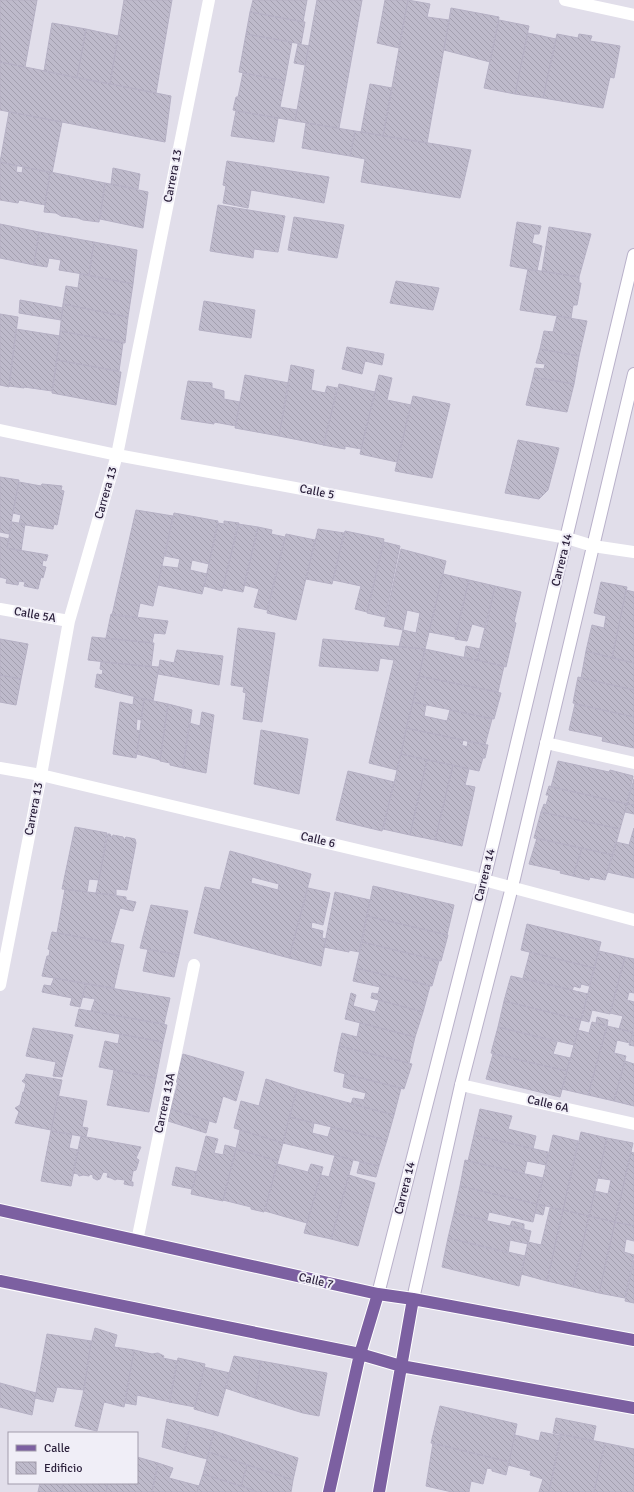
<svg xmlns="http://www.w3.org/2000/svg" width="634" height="1492" font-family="Signika,sans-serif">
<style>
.building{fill:url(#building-back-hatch);stroke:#b5b0c4;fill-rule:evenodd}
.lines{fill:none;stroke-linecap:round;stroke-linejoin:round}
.secondary-casing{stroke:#b9b1ca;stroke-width:14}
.primary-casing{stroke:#fff;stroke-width:14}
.street{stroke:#fff;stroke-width:12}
.secondary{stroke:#fff;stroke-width:12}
.primary{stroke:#7c60a1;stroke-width:12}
.labels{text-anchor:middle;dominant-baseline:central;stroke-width:4;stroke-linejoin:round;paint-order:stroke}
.street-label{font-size:12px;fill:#2a1f3a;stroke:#f0eef7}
</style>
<defs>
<pattern id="building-back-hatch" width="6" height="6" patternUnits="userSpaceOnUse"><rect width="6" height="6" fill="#bebacb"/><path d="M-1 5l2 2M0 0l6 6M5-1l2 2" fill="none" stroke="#a39faf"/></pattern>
</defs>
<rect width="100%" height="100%" fill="#e1deea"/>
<!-- building -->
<path class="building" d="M0,0H37L25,67L0,62Z
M124,0H172L156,93L110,84Z
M253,0H307L303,22L250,12Z
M317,0H362L339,128L295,121Z
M385,0H408L399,48L377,43Z
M408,0L430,4L427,17L449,20L427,143L383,136Z
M451,8L499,17L490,62L444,50Z
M250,12L305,22L301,44L246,34Z
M499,20L529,26L515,94L484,88Z
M52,23L86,29L77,78L44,71Z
M86,29L118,36L110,84L77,78Z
M528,33L556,39L543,98L515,94Z
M246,34L292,42L285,81L239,72Z
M557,34L578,38L579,34L592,36L590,41L620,46L614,78L610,77L603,108L543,98Z
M298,44L309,46L305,65L294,63Z
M0,62L171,96L165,142L0,110Z
M243,73L285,81L280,107L297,110L295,121L233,110L236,97H238Z
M370,84L392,88L383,136L361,132Z
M236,111L278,118L274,142L231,136Z
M9,112L62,122L52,173L0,162Z
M306,123L355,131L350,156L302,148Z
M355,131L471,150L460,198L361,182L365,159L350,156Z
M227,161L329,177L324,203L251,190L248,208L223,203L226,186L223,185Z
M0,162L17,166L16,172L22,173L23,167L50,172L45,205L19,200L18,203L0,200Z
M113,168L140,174L138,189L111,184Z
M50,172L105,183L99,222L83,220L78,218L61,216L56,213L44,212Z
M105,183L148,192L143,228L100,219Z
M218,205L285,216L278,252L254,249L253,258L210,251Z
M294,217L344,225L337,258L288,250Z
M517,222L541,226L539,234H534L532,243L542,246L537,271L510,266Z
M0,224L39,232L34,265L0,258Z
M549,227L591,234L579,277L542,271Z
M39,232L94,242L89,275L59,270L61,260L49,258L47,267L34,265Z
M94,242L137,250L133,284L89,275Z
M528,269L579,277V283H581L577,305H573L571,318L520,310Z
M80,274L133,284L128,317L63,304L66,286L78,288Z
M396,281L439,288L433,310L390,303Z
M20,300L63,308L61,320L19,313Z
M204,301L255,310L251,338L199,330Z
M63,304L128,317L125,343L60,331Z
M0,314L18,317L9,387L0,385Z
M557,316L587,321L579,356L540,349L544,331L553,332Z
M16,329L60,336L52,391L24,387V388L9,386Z
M60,331L123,343L119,371L57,360Z
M347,347L384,354L382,365L365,361L362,374L342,369Z
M540,349L579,356L574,384L533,377L535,368L544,369L545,364L536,363Z
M57,360L121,372L116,405L52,393Z
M291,365L314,370L311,390L325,393L327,386L337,388L324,445L279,436Z
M245,375L289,383L279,436L235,428Z
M379,375L392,378L387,400L411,405L397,462L360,454Z
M533,377L574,384L567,412L526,405Z
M188,381L212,383V388L224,391V399L240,402L236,426L214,422V424L181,419Z
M339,384L375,392L361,449L345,446V449L323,445Z
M413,396L450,404L432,478L395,471Z
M518,440L559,448L548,490L539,499L505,493Z
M0,477L19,480L9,534L0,532Z
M19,482L41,486L42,484L62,486L61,490L64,491L57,525L54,524L53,529L19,524L21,515L13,513Z
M136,510L173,516L153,606L140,603L137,618L112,615Z
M174,513L218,521L209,564L192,560L190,570L207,574L202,594L158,585L162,566L178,568L180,559L165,556Z
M224,521L239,523L222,591L204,586L218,523L224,524Z
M12,522L25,524L21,551L7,548Z
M238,524L258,527L243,592L223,588Z
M258,527L272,530L271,534L285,537L267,610L254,607L259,589L244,585Z
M318,529L344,533L332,584L306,579Z
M345,531L384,539L367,612L355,609L361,586L333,580Z
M286,534L315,540L296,620L267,613Z
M0,537L9,539L7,548L48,555L46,561L43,560L42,566L46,567L43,578L41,577L38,589L24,586L25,582L19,581L18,585L6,583L7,579L0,577Z
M384,542L400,546L385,617L367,613Z
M401,549L446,561L425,649L399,647L403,630L384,626ZM407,610L420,613L416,633L403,630Z
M443,574L469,580L455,637L429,632Z
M469,580L495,586L486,628L472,624L467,641L455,639Z
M601,582L627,587L612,658L586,651L592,625L604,628L606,616L594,613Z
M495,586L521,592L514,622L516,623L506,667L477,660Z
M626,590L634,592V663L612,658Z
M111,614L168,621L165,634L154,633L152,643L106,638Z
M238,628L275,633L262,722L243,719L246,693L243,692L244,687L231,685Z
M92,637L154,643L151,667L88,660Z
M0,639L28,644L21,679L0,675Z
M323,639L425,649L397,770L369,763L394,660L380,658L378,671L319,666Z
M466,646L480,649L477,660L464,658Z
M425,649L504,666L498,692L419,676Z
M177,650L223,656L219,685L158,674L160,660L174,663Z
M586,651L634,663V690L581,678Z
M101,662L159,667L153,701L95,687L97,674L102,675L103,670L100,669Z
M0,675L21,679L16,705L0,702Z
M419,676L501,693L494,719L413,702Z
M578,677L634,690V717L573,703Z
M134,697L144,699L141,720L137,719L136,730L140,731L136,758L113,754L120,702L133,705Z
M144,699L168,704L160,760L137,754Z
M413,702L426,705L424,716L447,721L450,710L492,719L485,745L406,728Z
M168,704L192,710L183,768L170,765V763L160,761Z
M575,704L634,717V748L602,741L603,737L569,730Z
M202,712L214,715L206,773L183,768L189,723L200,726Z
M406,728L463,740L462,745L467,747L468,741L488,745L485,758H483L479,771L401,754Z
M261,730L308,739L299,794L254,784Z
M401,754L427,760L410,835L383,829Z
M427,760L453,765L435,840L410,835Z
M558,761L609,772L610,770L633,776L627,804L551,787Z
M453,765L469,769L465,785L475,787L462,846L435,840Z
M348,771L394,782L382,831L336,820Z
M634,779V805L627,804Z
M549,786L627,804L620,829L541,812L544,804L546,805L549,795H546Z
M627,804L634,805V814L625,812Z
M541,812L620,829L613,855L534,838Z
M75,827L107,833L99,880L89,879L87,892L62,889Z
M634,828V878L607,872L616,842L629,845Z
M108,834H110L112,838L113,835L123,837L124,840L126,837L135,839L136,843L127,890L116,889V895L96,893Z
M537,838L582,848L573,876L560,873L561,871L529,864Z
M582,848L613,855L605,880L590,877L589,880L573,876Z
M230,851L311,874L289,958L194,933L205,887L220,890ZM252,877L279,884L278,890L251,883Z
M373,886L454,905L447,935L367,916Z
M308,888L330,893L323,925L312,922L311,928L323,931L322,938L326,939L321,966L289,958Z
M65,889L126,897V900L136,902L133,911L120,908L110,943L57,933Z
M335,892L370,900L359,952L349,950V952L324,947Z
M151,905L188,911L179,955L140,948Z
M367,916L448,935L441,961L362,942Z
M527,924L601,942L594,968L521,950Z
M52,932L124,945L114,988L42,976L47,956H49L50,950L48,949Z
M362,942L439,961L432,986L356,968Z
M148,949L179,955L174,977L143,971Z
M599,951L625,957L610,1014L592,1010L589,1022L581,1020Z
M530,952L594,968L589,986L581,984L580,988L574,986L572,990L523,978Z
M625,957L634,959V993L629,992L627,1000L634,1002V1027L633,1032L619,1029L623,1016L610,1013Z
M356,968L430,986L423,1012L371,998L372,993L378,994L380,987L353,981Z
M511,976L588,994L581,1020L504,1001Z
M54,978L86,984L80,1007L70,1005L72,998L42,992L44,985L51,986Z
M86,984L170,998L164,1024L91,1011L95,999L82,997Z
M351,993L356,995L353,1006L375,1012L379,1000L423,1012L415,1037L345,1019Z
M504,1001L581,1020L574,1045L498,1027Z
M79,1009L167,1025L163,1042L75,1026Z
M597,1017L608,1020L607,1026L596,1023Z
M592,1022L607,1026L588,1095L562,1089L578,1030L589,1033Z
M360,1023L415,1037L409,1063L339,1046L342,1033L357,1037Z
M607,1026L633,1032L630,1043L617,1040L614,1053L626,1056L614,1101L588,1095Z
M498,1027L557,1042L553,1054L570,1058L567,1071L491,1053Z
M33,1028L73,1035L62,1077L53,1076L56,1062L26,1056Z
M633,1032H634V1046L629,1045Z
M120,1034L163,1042L156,1078L99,1067L105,1041L118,1044Z
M339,1046L412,1064L404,1089L334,1071Z
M183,1054L244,1072L236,1101L223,1096L216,1123L171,1109L178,1082H176Z
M493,1054L567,1071L560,1097L486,1079Z
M625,1061L634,1064V1106L614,1101Z
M114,1070L156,1078L149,1112L107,1105Z
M26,1074L62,1080L51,1130L15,1123L19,1112L15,1108L20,1105L23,1092H24L26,1084L22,1081L25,1078Z
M345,1074L401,1088L394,1115L351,1104L353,1098L364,1100L366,1093L343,1087Z
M266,1079L297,1089L283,1143L234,1128L241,1101L259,1106Z
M297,1089L394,1115L387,1140L289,1117Z
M58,1096L87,1101L82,1127L88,1128L86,1137L51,1131Z
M171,1109L209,1121L206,1133L168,1121Z
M480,1109L512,1116L508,1129L536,1136L533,1149L474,1135Z
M289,1117L314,1123L312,1133L328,1137L331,1127L387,1140L379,1166L283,1143Z
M240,1130L283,1143L278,1161L236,1149Z
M51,1131L72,1134L69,1148L78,1150L71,1186L41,1181Z
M581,1132L607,1138L589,1216L563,1210Z
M474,1135L548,1152L546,1165L527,1161L524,1174L468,1161Z
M553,1135L578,1141L563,1210L537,1204Z
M81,1136L141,1147L136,1158L139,1160L136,1170L133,1171L131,1182H133V1186L124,1184L125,1180L117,1179L115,1180L111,1178L107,1177L108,1173L103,1172L100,1179L97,1180L93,1178V1175L90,1174L89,1176L83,1175L79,1176L78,1174L73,1173Z
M206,1136L218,1139L214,1153L223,1155L225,1145L236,1148L223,1201L191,1194Z
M607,1138L633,1143L615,1222L589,1216L595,1191L608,1194L611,1180L598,1178Z
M236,1149L278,1161L264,1212L251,1209V1207L223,1200Z
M631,1152L634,1153V1226L615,1222Z
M335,1155L353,1160L331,1239L304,1233L321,1175L329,1177Z
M465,1160L543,1178L537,1204L460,1186Z
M360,1162L379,1166L376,1177L357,1173Z
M277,1164L308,1172L311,1164L323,1167L307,1223L265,1211Z
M176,1167L197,1172L192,1189L172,1185Z
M349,1175L375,1183L358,1246L331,1239Z
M460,1186L537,1204L533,1222L489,1212L487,1220L454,1213Z
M537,1204L545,1206L543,1215L535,1213Z
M550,1208L563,1210L547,1281L521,1274L528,1242L541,1245Z
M563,1210L589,1216L573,1287L547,1281Z
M454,1213L531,1231L528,1244L510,1240L508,1253L448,1238Z
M589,1216L615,1222L599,1293L573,1287Z
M512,1221L524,1224V1229L510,1226Z
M615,1222L634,1226V1241L626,1239L624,1252L634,1255L625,1298L599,1293Z
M448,1238L525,1256L519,1286L442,1267Z
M634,1260V1303L625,1301Z
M95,1328L117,1335L114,1347L134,1350L124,1407L104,1402L97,1431L75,1426L83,1394L91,1344Z
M47,1334L91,1341L84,1390L57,1387L53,1402L35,1398Z
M134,1350L152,1354L158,1353L164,1356L163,1358L177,1361L170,1402L137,1395L136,1405L125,1403Z
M234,1356L261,1361L255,1398L225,1388Z
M178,1358L205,1364L195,1407L169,1402Z
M261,1361L327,1373L319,1416L303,1413L255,1398Z
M204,1367L230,1373L218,1416L194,1409Z
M0,1383L36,1393L32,1415L0,1407Z
M440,1406L517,1424L509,1462L431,1443Z
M556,1418L596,1426L593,1441L553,1433Z
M167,1419L190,1425L184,1453L162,1447Z
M190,1425L214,1431L207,1459L184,1453Z
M214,1431L298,1458L293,1480L209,1452Z
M541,1432L561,1436L549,1492H539L543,1479L530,1475L531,1471L508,1465L515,1435L539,1441Z
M561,1434L605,1443L594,1492H549Z
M433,1443L509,1462L506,1475L492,1471V1469L487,1468L483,1484L471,1481L469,1492H452L426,1486Z
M605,1443L634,1449V1492H594Z
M209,1452L247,1465L241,1486L203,1474Z
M137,1457L158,1463L152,1492H106L108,1483H137Z
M158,1463L173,1468L169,1478L199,1486L197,1492H152Z
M247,1465L293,1480L291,1492H258L241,1486Z
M203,1474L256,1491V1492H197Z
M40,1483H63L61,1492H38Z
M63,1483H108L106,1492H61Z"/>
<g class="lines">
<defs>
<path id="secondary" d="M378,1294L484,880L634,255
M413,1299L461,1085L512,887L634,374"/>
<path id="primary" d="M0,1210L378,1294L413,1299L634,1340
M0,1281L360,1354L401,1366L634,1408
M329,1492L360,1354L378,1294
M379,1492L413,1299"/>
</defs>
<!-- secondary casing -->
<use href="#secondary" class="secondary-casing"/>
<!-- primary casing -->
<use href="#primary" class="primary-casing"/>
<!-- street -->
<path class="street" d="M565,0L634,15
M0,430L117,455L567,538L593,546L634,552
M0,609L69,621
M546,743L634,763
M0,768L41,775L484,880L634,920
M0,985L41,775L69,621L117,455L209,0
M461,1085L634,1124
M137,1241L194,965"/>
<!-- secondary -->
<use href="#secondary" class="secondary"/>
<!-- primary -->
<use href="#primary" class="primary"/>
</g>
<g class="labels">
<!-- street labels -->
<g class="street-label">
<text transform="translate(173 176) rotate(-79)">Carrera 13</text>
<text transform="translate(317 492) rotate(11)">Calle 5</text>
<text transform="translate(106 493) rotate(-74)">Carrera 13</text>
<text transform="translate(562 560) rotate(-76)">Carrera 14</text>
<text transform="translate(35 615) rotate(10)">Calle 5A</text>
<text transform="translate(34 809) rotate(-79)">Carrera 13</text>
<text transform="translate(318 840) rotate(13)">Calle 6</text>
<text transform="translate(485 875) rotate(-76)">Carrera 14</text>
<text transform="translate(165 1103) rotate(-78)">Carrera 13A</text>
<text transform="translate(548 1104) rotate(13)">Calle 6A</text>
<text transform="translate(405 1188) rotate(-76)">Carrera 14</text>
<text transform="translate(316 1281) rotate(13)">Calle 7</text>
</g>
</g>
<!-- legend -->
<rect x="8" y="1432" width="130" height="52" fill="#f0eef7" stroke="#a19bab"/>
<rect x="16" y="1445" width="20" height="6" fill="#7c60a1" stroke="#a19bab"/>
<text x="44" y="1452" font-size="12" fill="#2a1f3a">Calle</text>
<rect x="16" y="1462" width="20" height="12" fill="url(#building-back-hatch)" stroke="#a19bab"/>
<text x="44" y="1472" font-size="12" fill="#2a1f3a">Edificio</text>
</svg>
